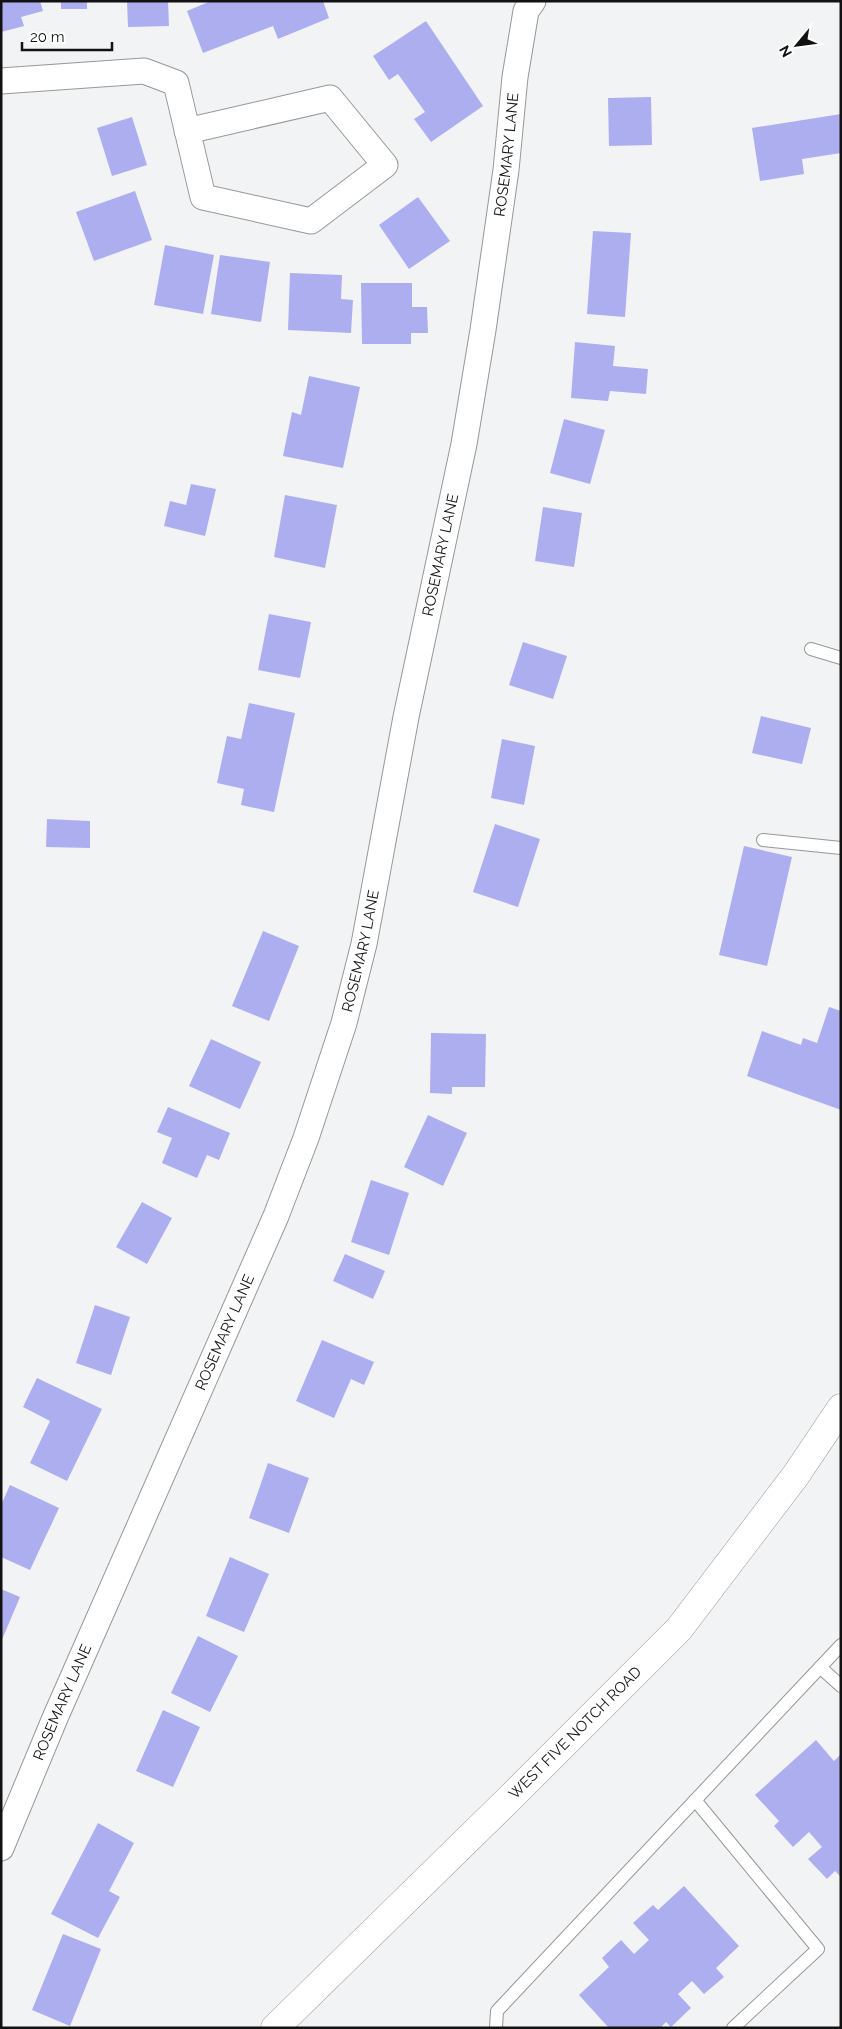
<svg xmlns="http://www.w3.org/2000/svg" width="842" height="2029" font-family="Raleway,sans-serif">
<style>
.building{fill:#adaef0}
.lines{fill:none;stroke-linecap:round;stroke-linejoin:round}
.lane-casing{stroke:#979798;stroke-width:14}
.street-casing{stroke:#979798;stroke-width:27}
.secondary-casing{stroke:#979798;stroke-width:29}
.lane{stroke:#fff;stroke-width:12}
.street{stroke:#fff;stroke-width:25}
.secondary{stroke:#fff;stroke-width:28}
.labels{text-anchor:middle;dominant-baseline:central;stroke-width:5;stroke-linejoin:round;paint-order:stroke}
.street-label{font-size:15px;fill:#121213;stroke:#fff}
</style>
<rect width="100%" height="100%" fill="#f2f3f4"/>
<!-- building -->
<path class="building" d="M1,1H40L43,11L21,17L24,26L1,32Z
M61,1H87V9H61Z
M127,1H168L169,26L128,27Z
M211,1H323L329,18L278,39L273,26L203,53L187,11Z
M426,21L483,106L431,142L414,119L425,112L398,74L389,80L373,56Z
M651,97L652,145L609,146L608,98Z
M841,114V153L802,159L804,174L760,181L752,128Z
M132,117L147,165L112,176L97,128Z
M135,191L152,240L94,261L76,212Z
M418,197L450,241L409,269L379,225Z
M593,231L631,233L625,317L587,314Z
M165,245L214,255L203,314L154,305Z
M220,255L270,262L261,322L211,314Z
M290,273L342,275L341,299L353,300L351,333L288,330Z
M361,283H412V307H427L428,333H411V344H362Z
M575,342L615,346L613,366L648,369L646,394L610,391L608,401L571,398Z
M309,376L360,387L343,468L283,456L292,412L301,415Z
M564,419L605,430L590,484L550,473Z
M191,484L216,489L205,536L164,526L170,501L186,505Z
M285,495L337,505L325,568L274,557Z
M543,507L582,513L574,567L535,561Z
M269,614L311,622L300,678L258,670Z
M523,642L567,656L553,699L509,685Z
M249,703L295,713L274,812L241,805L244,789L217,783L227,736L241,739Z
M761,716L811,728L802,764L752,753Z
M502,739L535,746L524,805L491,798Z
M47,819L90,821V848L46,847Z
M495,824L540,839L518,907L473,892Z
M744,846L792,857L767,966L719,955Z
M263,931L299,946L269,1021L232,1006Z
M829,1007L841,1011V1110L747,1076L762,1031L801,1045L803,1038L817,1043Z
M431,1033L486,1034L485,1087H452V1094L430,1093Z
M211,1039L261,1062L240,1109L189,1086Z
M168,1107L230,1133L219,1160L207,1155L197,1178L162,1163L172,1138L157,1132Z
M428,1115L467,1133L443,1186L404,1167Z
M371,1180L409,1193L389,1255L351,1242Z
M142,1202L172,1218L147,1264L116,1247Z
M345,1254L385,1271L373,1299L333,1281Z
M95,1305L130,1317L111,1375L76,1363Z
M322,1340L374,1362L364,1385L351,1379L334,1418L296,1401Z
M37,1378L102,1409L67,1481L30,1463L50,1421L23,1407Z
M268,1463L309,1478L289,1533L249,1518Z
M10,1485L59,1508L30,1570L1,1557V1505Z
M230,1557L269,1574L244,1632L206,1616Z
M1,1589L20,1597L1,1642Z
M198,1636L238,1656L210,1712L171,1693Z
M163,1710L200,1727L173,1787L136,1771Z
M816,1740L834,1761L841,1754V1877L835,1871L827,1879L808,1859L822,1847L809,1832L793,1847L774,1826L779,1821L755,1795Z
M98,1823L134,1843L109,1891L120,1897L98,1938L51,1914Z
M684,1886L739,1946L716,1968L724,1977L704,1994L692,1981L678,1994L691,2008L671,2027L666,2022L660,2028H609L579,1995L609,1967L602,1958L621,1940L634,1954L649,1940L633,1923L653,1905L658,1910Z
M63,1934L101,1949L70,2026L32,2010Z"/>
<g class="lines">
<defs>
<path id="lane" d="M811,649L841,658
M763,840L841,848
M820,1667L841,1686
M695,1800L818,1949L733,2028
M496,2028L497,2011L841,1645"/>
<g id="street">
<path d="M1,81L144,71L176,83L203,197L311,221L385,165L330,98L187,131"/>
<path id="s1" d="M1,1848L55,1718L276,1216L306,1138L344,1023L364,944L406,717L464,444L483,330L506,170L515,77L526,11L533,1"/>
</g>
<g id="secondary">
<path id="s2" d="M275,2028L511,1797L679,1629L796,1475L841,1408"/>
</g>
</defs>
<!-- lane casing -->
<use href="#lane" class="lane-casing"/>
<!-- street casing -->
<use href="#street" class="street-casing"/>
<!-- secondary casing -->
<use href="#secondary" class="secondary-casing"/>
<!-- lane -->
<use href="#lane" class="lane"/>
<!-- street -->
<use href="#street" class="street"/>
<!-- secondary -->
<use href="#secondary" class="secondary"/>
</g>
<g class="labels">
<!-- street labels -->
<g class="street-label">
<text stroke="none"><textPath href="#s1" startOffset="1778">ROSEMARY LANE</textPath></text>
<text stroke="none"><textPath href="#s1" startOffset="1372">ROSEMARY LANE</textPath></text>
<text stroke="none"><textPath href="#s1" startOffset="968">ROSEMARY LANE</textPath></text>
<text stroke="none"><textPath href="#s1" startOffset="562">ROSEMARY LANE</textPath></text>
<text stroke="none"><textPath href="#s1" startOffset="158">ROSEMARY LANE</textPath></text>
<text stroke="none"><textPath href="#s2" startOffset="421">WEST FIVE NOTCH ROAD</textPath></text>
</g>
</g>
<!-- border -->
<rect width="842" height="2029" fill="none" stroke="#121213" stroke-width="5"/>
<!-- north arrow -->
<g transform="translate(797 45) rotate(241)" stroke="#ffffff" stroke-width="4" paint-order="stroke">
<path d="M0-4L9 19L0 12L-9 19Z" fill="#121213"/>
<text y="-8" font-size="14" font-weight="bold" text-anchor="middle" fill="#121213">N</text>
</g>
<!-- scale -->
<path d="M22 42v8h90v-8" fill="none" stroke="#121213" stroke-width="2.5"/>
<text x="30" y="42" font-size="15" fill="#121213" stroke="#ffffff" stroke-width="4" paint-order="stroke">20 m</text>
</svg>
